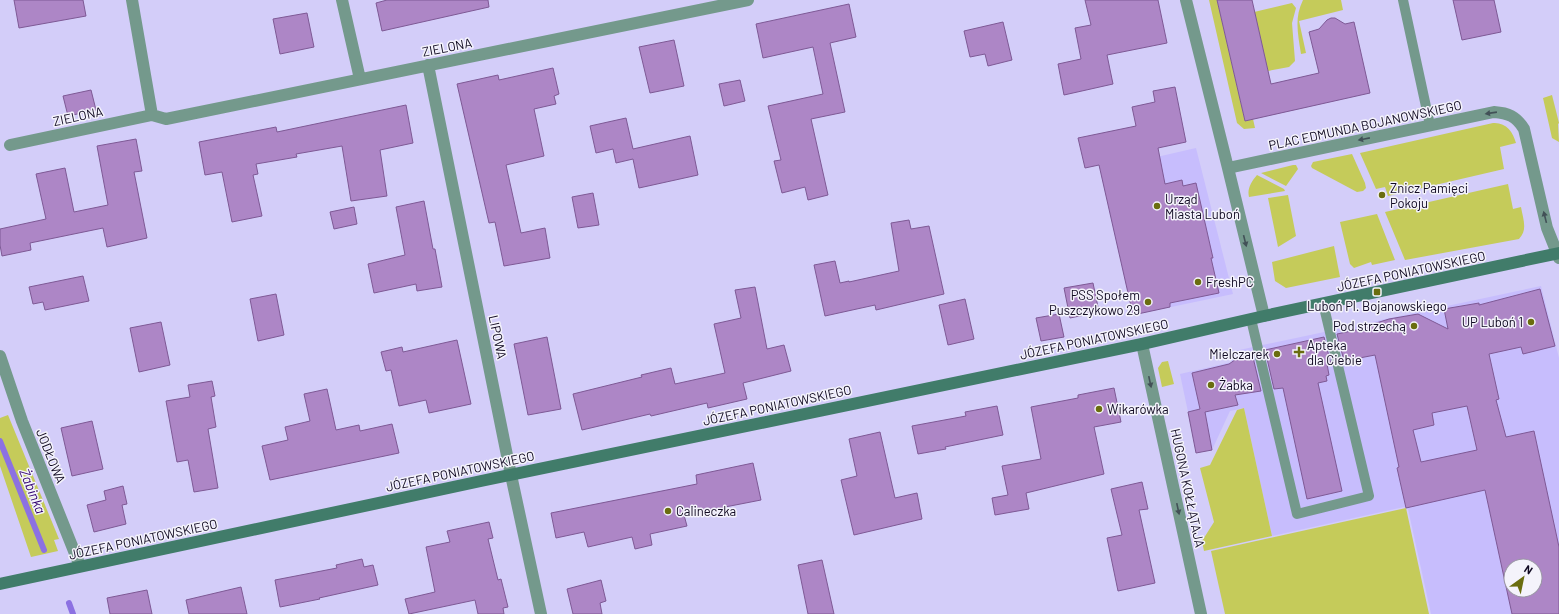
<svg xmlns="http://www.w3.org/2000/svg" width="1559" height="614" font-family="Barlow,sans-serif">
<style>
.built{fill:#c7bdfd;fill-rule:evenodd}
.green{fill:#c5cb5a}
.lines{fill:none;stroke-linecap:round;stroke-linejoin:round}
.stream{stroke:#8c71e2;stroke-width:6}
.building{fill:#ad86c6;stroke:#7e5995;fill-rule:evenodd}
.lane{stroke:#74998c;stroke-width:10}
.street{stroke:#74998c;stroke-width:12}
.secondary{stroke:#417c6a;stroke-width:12}
.oneway{fill:#425157}
.poi-dot{fill:#6a6d0f;stroke:#f4f3fb;stroke-width:1.5}
.labels{text-anchor:middle;dominant-baseline:central;stroke-width:3;stroke-linejoin:round;paint-order:stroke}
.street-label{font-size:13px;fill:#100922;stroke:#f4f3fb}
.poi-label{font-size:13px;fill:#100922;stroke:#f4f3fb;text-anchor:start}
.water-label{font-size:14px;font-style:italic;fill:#30016d;stroke:#f4f3fb}
</style>
<rect width="100%" height="100%" fill="#d3cdf9"/>
<!-- built -->
<path class="built" d="M1196,148L1233,294L1133,315L1100,170Z
M1541,286L1559,358V614H1431L1408,509L1404,507L1272,536L1244,408L1230,411L1212,450L1205,412L1238,405L1228,365L1192,373L1200,409L1188,412L1180,374L1232,362L1230,352ZM1402,317L1406,319L1375,355L1342,361L1337,334L1370,327L1373,324L1382,322L1386,324L1389,319ZM1381,381L1431,385L1436,412L1410,417L1421,462L1406,508L1397,468L1399,467ZM1511,566H1535V590H1511Z"/>
<!-- green -->
<path class="green" d="M1209,0H1217L1245,121L1253,119L1255,128L1244,129L1237,123Z
M1303,0H1341L1343,10L1299,21L1306,53L1301,54C1298,34 1294,18 1303,0Z
M1292,3L1296,8L1292,23L1295,61L1289,67L1268,71L1254,12Z
M1552,95L1559,123L1558,124L1559,142L1552,138L1543,98Z
M1493,123C1506,122 1513,132 1516,143L1500,147L1504,169L1388,196L1385,187L1376,189L1360,153Z
M1352,154L1365,183L1366,188L1363,191L1357,192L1312,168L1311,166L1313,162Z
M1293,165H1296L1298,169L1286,186L1261,173Z
M1257,175L1284,189L1285,191L1249,197C1247,189 1251,182 1257,175Z
M1508,184L1513,209L1521,207C1523,219 1528,230 1519,239L1405,260L1385,212Z
M1288,195L1296,236L1278,247L1268,198Z
M1377,214L1395,260L1372,265L1371,262L1354,268L1350,264L1340,222Z
M1334,246L1340,277L1286,288L1275,281L1272,262Z
M1168,361L1174,384L1162,387L1158,368L1162,362Z
M1244,408L1272,536L1204,551L1202,541L1214,522L1200,468L1210,465L1237,410Z
M8,415L59,539L54,540L58,551L31,557L0,466V418Z
M1406,508L1429,614H1225L1211,551Z"/>
<g class="lines">
<!-- stream -->
<path class="stream" d="M0,441L44,550
M69,603L73,614"/>
</g>
<!-- building -->
<path class="building" d="M14,0H83L86,16L19,28Z
M387,0H488L489,7L382,31L376,3Z
M1085,0H1158L1167,43L1107,55L1113,84L1064,95L1058,64L1081,59L1075,28L1091,25Z
M1217,0H1252L1271,84L1319,73L1309,32L1319,29L1327,20L1331,18H1335L1345,24L1354,22L1370,93L1245,121Z
M1453,0H1494L1501,32L1462,40Z
M849,4L856,37L830,43L845,112L811,119L828,195L808,200L805,187L782,193L774,161L781,160L768,106L823,94L813,47L763,58L756,24Z
M307,13L314,47L280,54L273,19Z
M1003,22L1012,60L988,66L985,54L970,57L964,31Z
M674,40L684,86L650,93L639,47Z
M553,68L559,94L554,96L556,104L534,109L544,156L506,165L521,233L545,228L550,258L504,266L495,222L489,223L457,84L498,75L499,80Z
M740,80L745,101L724,106L719,84Z
M1175,87L1186,142L1158,148L1165,184L1182,180L1183,186L1196,183L1213,258H1211L1219,293L1170,303V307L1133,315L1099,165L1085,168L1078,138L1136,126L1132,107L1155,102L1153,91Z
M91,90L96,110L68,116L63,96Z
M406,105L413,143L380,150L387,196L351,201L342,146L296,154L297,157L256,164L258,174L253,175L262,216L232,222L222,172L205,175L199,142L276,127L277,132Z
M626,118L633,149L690,136L698,175L639,188L633,159L616,163L613,149L596,153L590,126Z
M136,139L142,171L134,172L147,238L107,247L103,228L30,243L31,250L2,256L0,245V229L46,219L36,174L65,168L74,212L108,205L97,146Z
M593,193L599,225L578,228L572,197Z
M424,201L433,249H435L442,287L417,291L416,284L374,293L368,264L405,255L396,207Z
M354,207L357,224L334,229L330,212Z
M909,220L911,229L929,226L944,294L876,310L875,305L825,316L814,265L835,261L840,283L849,281V282L899,271L891,223Z
M83,276L89,301L45,310L43,302L33,304L29,287Z
M1093,283L1099,312L1070,318L1064,288Z
M755,287L767,349L784,345L791,371L743,383L747,399L708,408L707,403L651,416L650,414L582,430L573,394L642,377L641,375L671,368L675,384L725,373L714,324L741,318L735,290Z
M1540,289L1555,346L1523,354L1521,347L1489,354L1499,399L1496,400L1506,437L1534,431L1559,547V614H1512L1485,490L1406,508L1397,468L1399,467L1375,355L1344,361L1337,334L1370,327L1373,324L1389,319L1418,314L1448,329L1444,309L1479,303V305ZM1467,406L1477,450L1421,462L1413,430L1434,425L1432,413ZM1511,566H1535V590H1511Z
M276,294L284,335L258,341L250,299Z
M965,299L974,339L948,345L939,305Z
M1059,314L1064,337L1041,341L1036,318Z
M161,322L170,365L139,372L130,328Z
M547,337L561,409L528,415L514,344Z
M1324,337L1331,364H1327L1329,375L1326,376L1327,381L1318,383L1342,491L1307,499L1283,388L1274,389L1265,350Z
M457,340L471,404L429,413L426,400L399,406L391,370L386,371L381,352L402,347L403,352Z
M1252,353L1261,391L1235,395L1238,405L1205,412L1212,450L1196,453L1188,412L1200,409L1192,373L1229,364L1242,355Z
M212,381L215,396L211,397L216,427L208,429L218,488L194,492L188,460L177,462L166,401L190,397L188,385Z
M1114,388L1121,422L1094,427L1104,474L1026,493L1029,509L995,515L992,498L1008,495L1002,466L1041,459L1031,407L1078,398V395Z
M327,389L336,430L359,425L360,431L392,424L399,453L270,480L262,446L288,440L285,427L310,421L304,394Z
M997,406L1003,435L945,447L946,449L918,454L912,426L966,416L965,412Z
M92,421L103,469L72,476L61,428Z
M880,432L895,498L917,493L922,519L854,535L841,480L857,476L849,439Z
M753,463L761,500L684,515L687,526L650,534L652,545L635,549L632,537L588,547L584,532L556,538L551,513L697,484L696,475Z
M1142,482L1148,509L1139,510L1155,583L1118,591L1107,538L1122,535L1111,489Z
M123,486L127,504L122,505L126,524L94,532L87,505L106,500L104,491Z
M489,522L493,538L488,539L498,580L501,579L508,607L503,608L504,614H478L475,600L409,614L405,599L435,592L426,547L450,542L447,531Z
M362,559L364,567L373,565L378,585L319,598L320,599L280,607L275,580L337,568L336,565Z
M822,560L834,614H808L798,565Z
M601,580L606,601L600,603L602,614H573L567,589Z
M241,587L247,614H189L186,600Z
M147,590L152,614H110L107,598Z"/>
<g class="lines">
<!-- lane -->
<path class="lane" d="M1403,0L1430,125
M1251,319L1297,514L1369,496L1323,303"/>
<!-- street -->
<path class="street" d="M132,0L152,115L166,119L748,0
M342,0L360,79
M1186,0L1228,168
M428,65L511,475L541,614
M10,145L152,115
M1264,316L1228,168L1494,112C1508,113 1516,116 1524,129L1547,228L1559,258
M1142,344L1201,614
M0,356L22,421L80,566"/>
<!-- secondary -->
<path class="secondary" d="M0,584L481,481L1142,344L1264,316L1559,253"/>
</g>
<!-- one-way arrows -->
<defs><path id="oneway-solid" d="M-6-.8H1V-3.2L6.5 0L1 3.2V.8H-6Z"/></defs>
<g class="oneway">
<use href="#oneway-solid" transform="translate(1491 113) rotate(172)"/>
<use href="#oneway-solid" transform="translate(1364 139) rotate(169)"/>
<use href="#oneway-solid" transform="translate(1545 217) rotate(-104)"/>
<use href="#oneway-solid" transform="translate(1245 241) rotate(76)"/>
<use href="#oneway-solid" transform="translate(1150 382) rotate(78)"/>
<use href="#oneway-solid" transform="translate(1178 509) rotate(78)"/>
</g>
<!-- markers -->
<g class="poi-dot">
<circle cx="1382" cy="195" r="4"/>
<circle cx="1157" cy="206" r="4"/>
<circle cx="1198" cy="282" r="4"/>
<rect x="1373" y="288" width="8" height="8" rx="2"/>
<circle cx="1148" cy="302" r="4"/>
<circle cx="1531" cy="322" r="4"/>
<circle cx="1414" cy="326" r="4"/>
<path d="M1297 346h4v4h4v4h-4v4h-4v-4h-4v-4h4z"/>
<circle cx="1277" cy="354" r="4"/>
<circle cx="1211" cy="385" r="4"/>
<circle cx="1099" cy="409" r="4"/>
<circle cx="668" cy="511" r="4"/>
</g>
<g class="labels">
<!-- street labels -->
<g class="street-label">
<text transform="translate(447 47) rotate(-11)">ZIELONA</text>
<text transform="translate(78 116) rotate(-12)">ZIELONA</text>
<text transform="translate(1365 125) rotate(-12)">PLAC EDMUNDA BOJANOWSKIEGO</text>
<text transform="translate(1411 271) rotate(-12)">JÓZEFA PONIATOWSKIEGO</text>
<text transform="translate(498 337) rotate(78)">LIPOWA</text>
<text transform="translate(1094 339) rotate(-12)">JÓZEFA PONIATOWSKIEGO</text>
<text transform="translate(777 405) rotate(-12)">JÓZEFA PONIATOWSKIEGO</text>
<text transform="translate(51 456) rotate(68)">JODŁOWA</text>
<text transform="translate(460 471) rotate(-12)">JÓZEFA PONIATOWSKIEGO</text>
<text transform="translate(1188 488) rotate(78)">HUGONA KOŁŁĄTAJA</text>
<text transform="translate(143 539) rotate(-12)">JÓZEFA PONIATOWSKIEGO</text>
</g>
<!-- poi labels -->
<g class="poi-label">
<text x="1390" y="188">Znicz Pamięci<tspan x="1390" dy="15">Pokoju</tspan></text>
<text x="1165" y="199">Urząd<tspan x="1165" dy="15">Miasta Luboń</tspan></text>
<text x="1206" y="282">FreshPC</text>
<text x="1140" y="295" text-anchor="end">PSS Społem<tspan x="1140" dy="15">Puszczykowo 29</tspan></text>
<text x="1377" y="306" text-anchor="middle">Luboń Pl. Bojanowskiego</text>
<text x="1523" y="322" text-anchor="end">UP Luboń 1</text>
<text x="1406" y="326" text-anchor="end">Pod strzechą</text>
<text x="1307" y="345">Apteka<tspan x="1307" dy="15">dla Ciebie</tspan></text>
<text x="1269" y="354" text-anchor="end">Mielczarek</text>
<text x="1219" y="385">Żabka</text>
<text x="1107" y="409">Wikarówka</text>
<text x="676" y="511">Calineczka</text>
</g>
<!-- water labels -->
<g class="water-label">
<text transform="translate(33 491) rotate(68)">Żabinka</text>
</g>
</g>
<!-- north arrow -->
<g transform="translate(1523 578) rotate(33)"><circle r="19" fill="#f4f3fb" stroke="#9995a4"/>
<path d="M0-3L7 15L0 10L-7 15Z" fill="#6a6d0f"/>
<text y="-6" font-size="11" font-weight="bold" text-anchor="middle" fill="#100922">N</text>
</g>
</svg>
